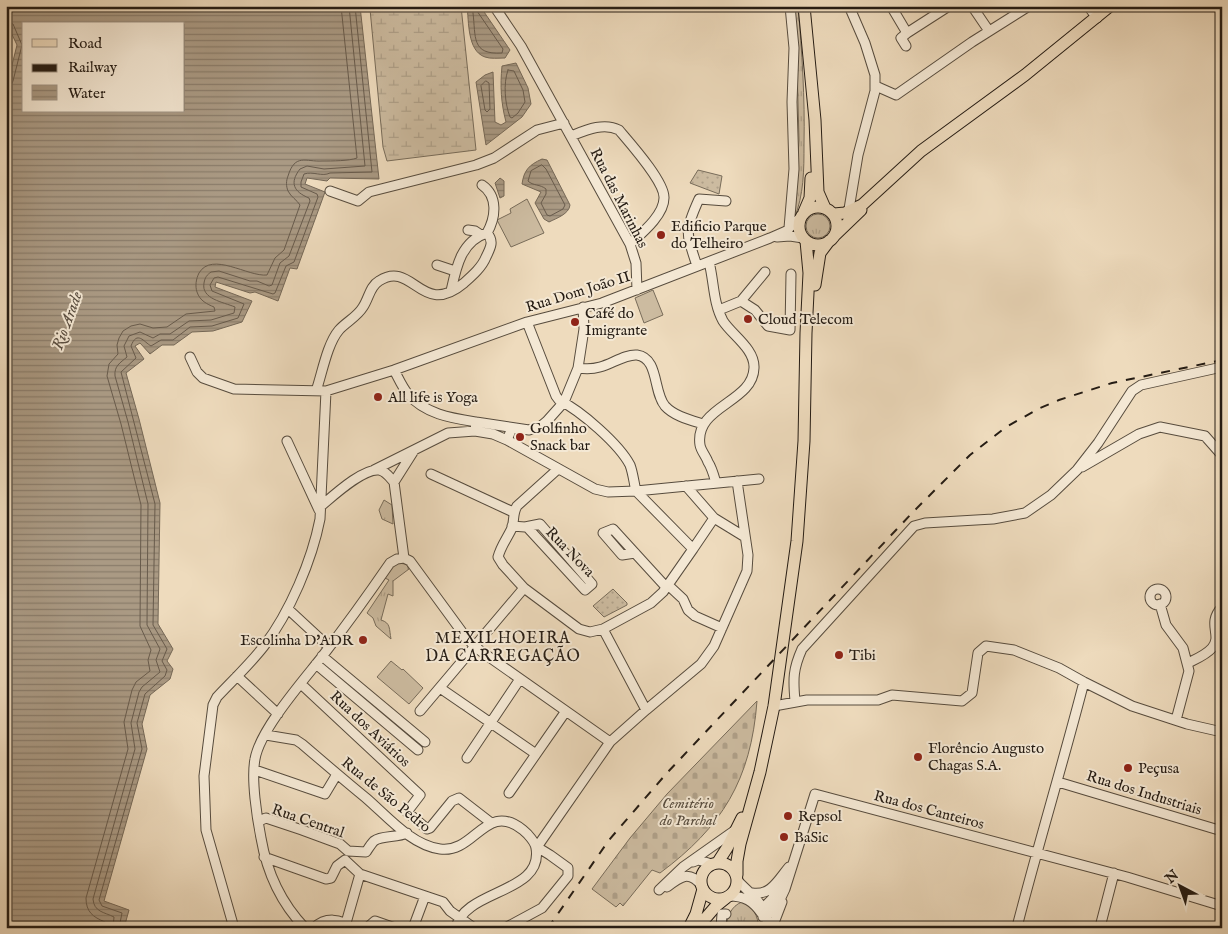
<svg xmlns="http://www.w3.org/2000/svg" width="1228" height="934" font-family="'IM FELL English',serif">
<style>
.grass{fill:url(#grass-tufts);stroke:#786c5a}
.wetland{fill:url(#wetland-marsh);stroke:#786c5a}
.cemetery{fill:url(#cemetery-stones);stroke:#786c5a}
.park{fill:url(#park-dots);stroke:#786c5a}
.pitch{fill:#ccbba0;stroke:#786c5a}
.water{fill:url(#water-rules);stroke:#756857;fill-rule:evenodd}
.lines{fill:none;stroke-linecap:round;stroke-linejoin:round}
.shore{stroke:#685b4c;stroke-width:1}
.minor-casing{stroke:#574c3e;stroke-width:11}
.major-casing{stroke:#251c14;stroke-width:13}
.minor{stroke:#f4e8d4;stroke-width:9}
.major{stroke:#eedbbd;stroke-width:11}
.rail{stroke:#251c14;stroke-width:2;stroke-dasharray:9 9;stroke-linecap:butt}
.poi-dot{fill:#8f2418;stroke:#f4e8d4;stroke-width:2}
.labels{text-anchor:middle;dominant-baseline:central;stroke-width:4;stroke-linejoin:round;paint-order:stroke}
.street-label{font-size:15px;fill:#251c14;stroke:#f4e8d4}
.poi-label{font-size:15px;fill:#251c14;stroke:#f4e8d4;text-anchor:start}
.park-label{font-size:15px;font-style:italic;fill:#574c3e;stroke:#f4e8d4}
.water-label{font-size:16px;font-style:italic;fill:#5a4e41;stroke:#f4e8d4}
.neighbourhood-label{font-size:16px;letter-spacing:1px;fill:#251c14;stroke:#f4e8d4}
</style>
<defs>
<pattern id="grass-tufts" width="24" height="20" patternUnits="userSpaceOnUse" patternTransform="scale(1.25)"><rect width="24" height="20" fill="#ccbba0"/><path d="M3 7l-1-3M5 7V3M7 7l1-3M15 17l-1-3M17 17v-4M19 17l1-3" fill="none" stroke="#afa089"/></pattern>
<pattern id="wetland-marsh" width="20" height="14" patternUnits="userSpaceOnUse" patternTransform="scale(1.25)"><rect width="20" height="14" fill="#ccbba0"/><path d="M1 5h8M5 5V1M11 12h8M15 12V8" fill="none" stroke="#afa089"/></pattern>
<pattern id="cemetery-stones" width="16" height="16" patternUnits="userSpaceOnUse" patternTransform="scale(1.25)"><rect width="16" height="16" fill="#ccbba0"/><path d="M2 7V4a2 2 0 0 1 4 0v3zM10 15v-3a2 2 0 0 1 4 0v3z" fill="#afa089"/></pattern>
<pattern id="park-dots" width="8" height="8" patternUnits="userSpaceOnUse" patternTransform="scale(1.25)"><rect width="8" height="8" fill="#ccbba0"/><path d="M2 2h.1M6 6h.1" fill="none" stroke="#afa089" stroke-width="1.8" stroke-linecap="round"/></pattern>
<pattern id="water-rules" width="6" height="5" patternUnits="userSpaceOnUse" patternTransform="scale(1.25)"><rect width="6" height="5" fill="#aa9a84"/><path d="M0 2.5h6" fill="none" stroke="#8a7d6b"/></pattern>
</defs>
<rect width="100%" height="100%" fill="#eedbbd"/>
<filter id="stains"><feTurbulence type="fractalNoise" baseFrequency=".004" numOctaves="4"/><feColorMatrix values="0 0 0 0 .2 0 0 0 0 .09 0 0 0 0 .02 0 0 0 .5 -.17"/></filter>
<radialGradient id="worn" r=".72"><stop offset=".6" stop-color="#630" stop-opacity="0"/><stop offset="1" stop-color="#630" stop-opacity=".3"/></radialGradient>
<!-- grass -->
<path class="grass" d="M794,6H798C802,52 805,98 804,144C804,170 804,195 794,219L799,140L797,65Z
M806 226a12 12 0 1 1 24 0a12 12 0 1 1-24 0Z
M384,500L392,505L393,524L382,519L379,510Z
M397,563L406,564L409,569L393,581V596L388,594L381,620C391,623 389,629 391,639L376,626L373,618L367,613L389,580L385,578L392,566Z
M742,902C753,903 758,918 759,928H726C727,917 731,906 742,902Z"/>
<!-- wetland -->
<path class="wetland" d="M384,6H461L476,150L387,161L383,147L370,9Z"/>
<!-- cemetery -->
<path class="cemetery" d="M757,701C751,780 722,827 660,873L652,870L623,906L620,903L616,907L592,889L630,838L667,794Z"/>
<!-- park -->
<path class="park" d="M698,170L722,176L719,194L690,183Z
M613,589L627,603V605L604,617L593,606Z"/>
<!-- pitch -->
<path class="pitch" d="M527,199L544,233L511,247L497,220L511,213L510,209Z
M653,290L663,315L644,323L635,298Z
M391,661L402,670L403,669L423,688L409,704L377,677Z"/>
<!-- water -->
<path class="water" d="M6,6H360L379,179L330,178L327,181L307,178L305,184L325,192L297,269L290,268L278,301L255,292L250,293L216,282L215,287L252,301L242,322L213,331L192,332L174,345H162L150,354L140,343L135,346L144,359L126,373L139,419L160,503L158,624L173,649L167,661L173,669L170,679L150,695L142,724L147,749L104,901L129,910L124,928H6V89L17,45L6,22ZM24,24H184V111H24Z
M467,6H480L510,50L505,58C499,58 490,59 485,57C467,51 469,21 467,6Z
M516,63L528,88L531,104L522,117L486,145L476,82L485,75L493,72L495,122L501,125L506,122C501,103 500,86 502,66Z
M542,159L547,160L570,205C569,214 557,218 549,222L544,219L535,203L541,192L522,184C524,170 529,165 542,159Z
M500,178L504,181V196L500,198L495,183Z"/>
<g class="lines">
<!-- shore -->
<path class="shore" d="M475,10L477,11L503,49L502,53C471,55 476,37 473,13Z
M6,22L13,24L22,45L13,81L11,85H6
M508,70L514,71L523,90L525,102L518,113L512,118L510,117C505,104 503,84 508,70Z
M486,81L489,83L490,109L487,112L485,110L481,86Z
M542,165L546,169L565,205L563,209L550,216L547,215L541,203L546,194V189C540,184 533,186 528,181L531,171Z
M106,928L105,922C93,917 86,912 86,898L128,749L124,722L132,690L136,682L150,671L148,660L151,650L140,626L141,505L121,424L107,376L109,364L118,354L117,345L119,338L123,331L131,326L140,324L153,328L167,327L186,314L215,311L214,307C207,304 200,301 197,292C195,286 196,279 199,273C212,251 248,277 267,275L275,258L284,250L300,205C297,200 291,197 288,191C286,186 286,181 288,176C295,153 306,162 322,161C332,161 349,161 357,158L341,6
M113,928L114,917C104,912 94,912 93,899L135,749L131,723L139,692L142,687L160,672L156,660L160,649L147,625L148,504L128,422L115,376C114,366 120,363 127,357L124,346L129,336L140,332L153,338L160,334H170L189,321L211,320L234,313L235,307C223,302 201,299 204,283C205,277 207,275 211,272L219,271L250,281H257L269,286L272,285L280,263L289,256L310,201L309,198C294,192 289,183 300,169L307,166L324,169L365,166L349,6
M119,928L122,913L102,906L99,900L142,749L137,723L145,694L165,676L167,670L162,661L167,649L153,625L155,504L121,372L136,358L131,346C137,330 144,342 151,346L161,340H173L190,327L212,326L238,318L244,304L212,291L210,285L214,278L218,277L273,294L275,293L286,266L294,262L318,197L317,194L301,187V182L304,174C313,171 322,177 330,173L372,172L355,6"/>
<defs>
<path id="minor" d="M494,6L521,46L630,244L636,263L637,290
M891,6L907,33L949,6
M972,6L989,31
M1088,6L1097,18
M906,46L901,38L907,33
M878,87L896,95L972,42L1029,6
M571,136C586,130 604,122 619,130C630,143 665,182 664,198C664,215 642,233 630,244
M482,185C498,196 496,217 487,233
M330,191L358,201L369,192L476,165L494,158L537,130L564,123
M848,215L858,155L875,91V75L865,43L849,6
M789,228L794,169L792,102L794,48L790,6
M468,230L475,231L481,235
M777,237L790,236L803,238
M709,262C714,281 713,303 723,321C732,335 755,349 754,368C753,403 694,406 700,445C701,451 706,456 708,462C712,468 714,476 716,483
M437,265L455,271
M697,266C686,232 684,232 699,199L726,201
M741,301L755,310L768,326L790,330L791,274
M719,310L741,301L765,272
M527,322L556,396L559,400C581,411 619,444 630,465C633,473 634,483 636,491
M190,357L197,372L203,378L234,389L326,391L394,370L527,322L602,303L770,238L786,231L800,218
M578,368C585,369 593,369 600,367C612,364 625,354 637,355C659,358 653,392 665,406C674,416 690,420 703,424
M394,370C398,377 402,387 408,394C425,414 451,418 476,422
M316,391C322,374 327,344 339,330C346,322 357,317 363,307C369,298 370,286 379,281C413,259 421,319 464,283C473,275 482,267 486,257C491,247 494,241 487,233C461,241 456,268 451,291
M512,428L507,440L493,434L475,431L476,422L529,430L541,426L547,421L564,402L578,368L584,329L583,307
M507,440L595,489L608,492L636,491L759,479
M287,441L319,510
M1082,467L1139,434L1160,427L1205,436L1220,453
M558,469L517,506C512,514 515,522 511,530C506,540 501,546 498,557L503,565L524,588L579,629L590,632L603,629L646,710
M374,470L448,433L475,431
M431,474L513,512
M394,482L413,452
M686,486L714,518L693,549
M321,506C333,496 363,468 379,470C386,471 390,478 394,482L404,558
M714,518L745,537
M512,526L525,527L540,524L592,584L585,590L527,527
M635,553L622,555L603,533L613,529L666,587
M404,558L410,561L462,632L475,647L610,742L537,847L550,855L568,868V876L542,908L505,928
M668,585L683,599L688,610L695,616L722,628
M1150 597a8 8 0 1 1 16 0a8 8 0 1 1-16 0Z
M1160,604L1166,625L1183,648L1189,671L1176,720
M288,609L329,647
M603,629L651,603L663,592L693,549L636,491
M322,656L425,742
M1188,663C1196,659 1206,655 1212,648C1223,635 1206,624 1222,607
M316,664L418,750
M237,676L278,714
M301,684L420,795L407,812L427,829L430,828L452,801L459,798L490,822
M440,688L536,754
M795,701C793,679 793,669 802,649L914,526L925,523L993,519L1025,513L1051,495L1077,470L1098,443L1132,391L1141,385L1222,367
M774,706L807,700H878L892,695L962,701L972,693L978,653L986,646L1014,650L1059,668L1084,682L1132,706L1187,724L1222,732
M420,711L524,588
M266,735L296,740L302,744C323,762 344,780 366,798C387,816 411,845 440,849C475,854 486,800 523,830C528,834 535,842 536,848C544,894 464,889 456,928
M610,742L646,710L701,664L714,646L747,571L748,555L737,481
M467,758L520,679
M255,770L325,794L337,774
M1058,782L1222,831
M509,793L566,711
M259,821L266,818L302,830L340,844L348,851
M348,851L366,852C368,849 371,844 374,841C382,835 397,838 407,833
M264,857L326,879L331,878L337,866L345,860
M345,860L360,874L443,902L450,911L474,928
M693,862L698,860L712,864
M737,880C753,897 765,902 769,928
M667,887C680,877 689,870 701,885
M659,890L683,867L734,831
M752,893C771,896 778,880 789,867
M729,896C745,896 753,901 762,914
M760,911L769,913L778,904L785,889L815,794L1127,877L1222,906
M763,917L765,912V906L772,899L782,883
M346,923L360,874
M1018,923C1039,842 1063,763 1084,682
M234,928L206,830L204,776L213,705L217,697C233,680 250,664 264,646C290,612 312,560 320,519L326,391
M305,928C280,902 267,873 261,838C257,818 251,779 255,759C260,730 302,682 321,658C345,627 368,595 390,563L397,559L404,558
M314,928C325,917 341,918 351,928
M367,928L375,921L395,928
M413,928L425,896
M721,928L722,914H726
M772,928L782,902
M1101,928L1100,927L1114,873"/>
<path id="major" d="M804,6L815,120L818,192L825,208
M799 226a19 19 0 1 1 38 0a19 19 0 1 1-38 0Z
M804,212L810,198L811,178
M834,214L845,213L862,205L921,151L1025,75L1110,6
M835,235L861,210
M815,285L820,253L829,241
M718,862L727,848L742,818
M701 881a18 18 0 1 1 36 0a18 18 0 1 1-36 0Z
M737,875V861L740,844L760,772L774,706L797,541L804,441L806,333L809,273L806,241
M689,928L696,914L703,889
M697,928L716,906L726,898"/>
</defs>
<!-- minor casing -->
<use href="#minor" class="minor-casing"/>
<!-- major casing -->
<use href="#major" class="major-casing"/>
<!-- minor -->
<use href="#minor" class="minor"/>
<!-- major -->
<use href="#major" class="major"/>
<!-- rail -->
<path class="rail" d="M548,928L609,840L666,774L913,512L970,455L1006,427L1040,408L1059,400L1112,383L1222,360"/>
</g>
<!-- markers -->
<g class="poi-dot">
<circle cx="661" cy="235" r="5"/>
<circle cx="748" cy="319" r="5"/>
<circle cx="575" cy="322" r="5"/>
<circle cx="378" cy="397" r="5"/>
<circle cx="520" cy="437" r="5"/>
<circle cx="363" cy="640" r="5"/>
<circle cx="839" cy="655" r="5"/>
<circle cx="918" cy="757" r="5"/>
<circle cx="1128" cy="768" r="5"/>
<circle cx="788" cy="816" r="5"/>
<circle cx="784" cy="837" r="5"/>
</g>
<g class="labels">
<!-- street labels -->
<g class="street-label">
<text transform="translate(619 198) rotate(63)">Rua das Marinhas</text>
<text transform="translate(578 292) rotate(-17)">Rua Dom João II</text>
<text transform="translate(570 552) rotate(46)">Rua Nova</text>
<text transform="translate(370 729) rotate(43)">Rua dos Aviários</text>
<text transform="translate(1144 793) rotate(17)">Rua dos Industriais</text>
<text transform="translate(386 795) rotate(39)">Rua de São Pedro</text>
<text transform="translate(929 810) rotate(15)">Rua dos Canteiros</text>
<text transform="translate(308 821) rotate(19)">Rua Central</text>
</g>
<!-- poi labels -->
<g class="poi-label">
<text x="671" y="226">Edificio Parque<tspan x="671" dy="17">do Telheiro</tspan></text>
<text x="585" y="313">Café do<tspan x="585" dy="17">Imigrante</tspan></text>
<text x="758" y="319">Cloud Telecom</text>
<text x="388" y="397">All life is Yoga</text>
<text x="530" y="428">Golfinho<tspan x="530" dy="17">Snack bar</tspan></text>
<text x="353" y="640" text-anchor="end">Escolinha D'ADR</text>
<text x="849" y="655">Tibi</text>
<text x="928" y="748">Florêncio Augusto<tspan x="928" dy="17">Chagas S.A.</tspan></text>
<text x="1138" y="768">Peçusa</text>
<text x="798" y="816">Repsol</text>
<text x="794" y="837">BaSic</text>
</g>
<!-- park labels -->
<g class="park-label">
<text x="688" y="803">Cemitério<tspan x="688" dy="17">do Parchal</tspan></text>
</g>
<!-- water labels -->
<g class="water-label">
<text transform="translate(68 321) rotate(-70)">Rio Arade</text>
</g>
<!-- neighbourhood labels -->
<g class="neighbourhood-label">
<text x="503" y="639">MEXILHOEIRA<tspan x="503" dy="18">DA CARREGAÇÃO</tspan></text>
</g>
</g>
<!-- margin -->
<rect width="1228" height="934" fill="none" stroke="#eedbbd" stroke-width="25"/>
<rect x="8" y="8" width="1213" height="919" fill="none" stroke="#251c14" stroke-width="2.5"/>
<rect x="12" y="12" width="1203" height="909" fill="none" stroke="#251c14"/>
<!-- legend -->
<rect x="22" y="22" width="162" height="90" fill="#f4e8d4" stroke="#a19687"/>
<rect x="32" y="39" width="25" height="8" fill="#eedbbd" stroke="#a19687"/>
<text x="68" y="48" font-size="15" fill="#251c14">Road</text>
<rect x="32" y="64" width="25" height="8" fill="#251c14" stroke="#a19687"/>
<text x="68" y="72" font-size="15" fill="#251c14">Railway</text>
<rect x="32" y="85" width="25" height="15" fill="url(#water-rules)" stroke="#a19687"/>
<text x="68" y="98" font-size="15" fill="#251c14">Water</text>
<!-- north arrow -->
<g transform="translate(1180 886) rotate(319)" stroke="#f4e8d4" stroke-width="4" paint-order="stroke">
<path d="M0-4L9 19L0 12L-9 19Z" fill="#251c14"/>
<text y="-8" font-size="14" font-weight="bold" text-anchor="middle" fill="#251c14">N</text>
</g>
<rect width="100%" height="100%" filter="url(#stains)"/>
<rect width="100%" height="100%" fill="url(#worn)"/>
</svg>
